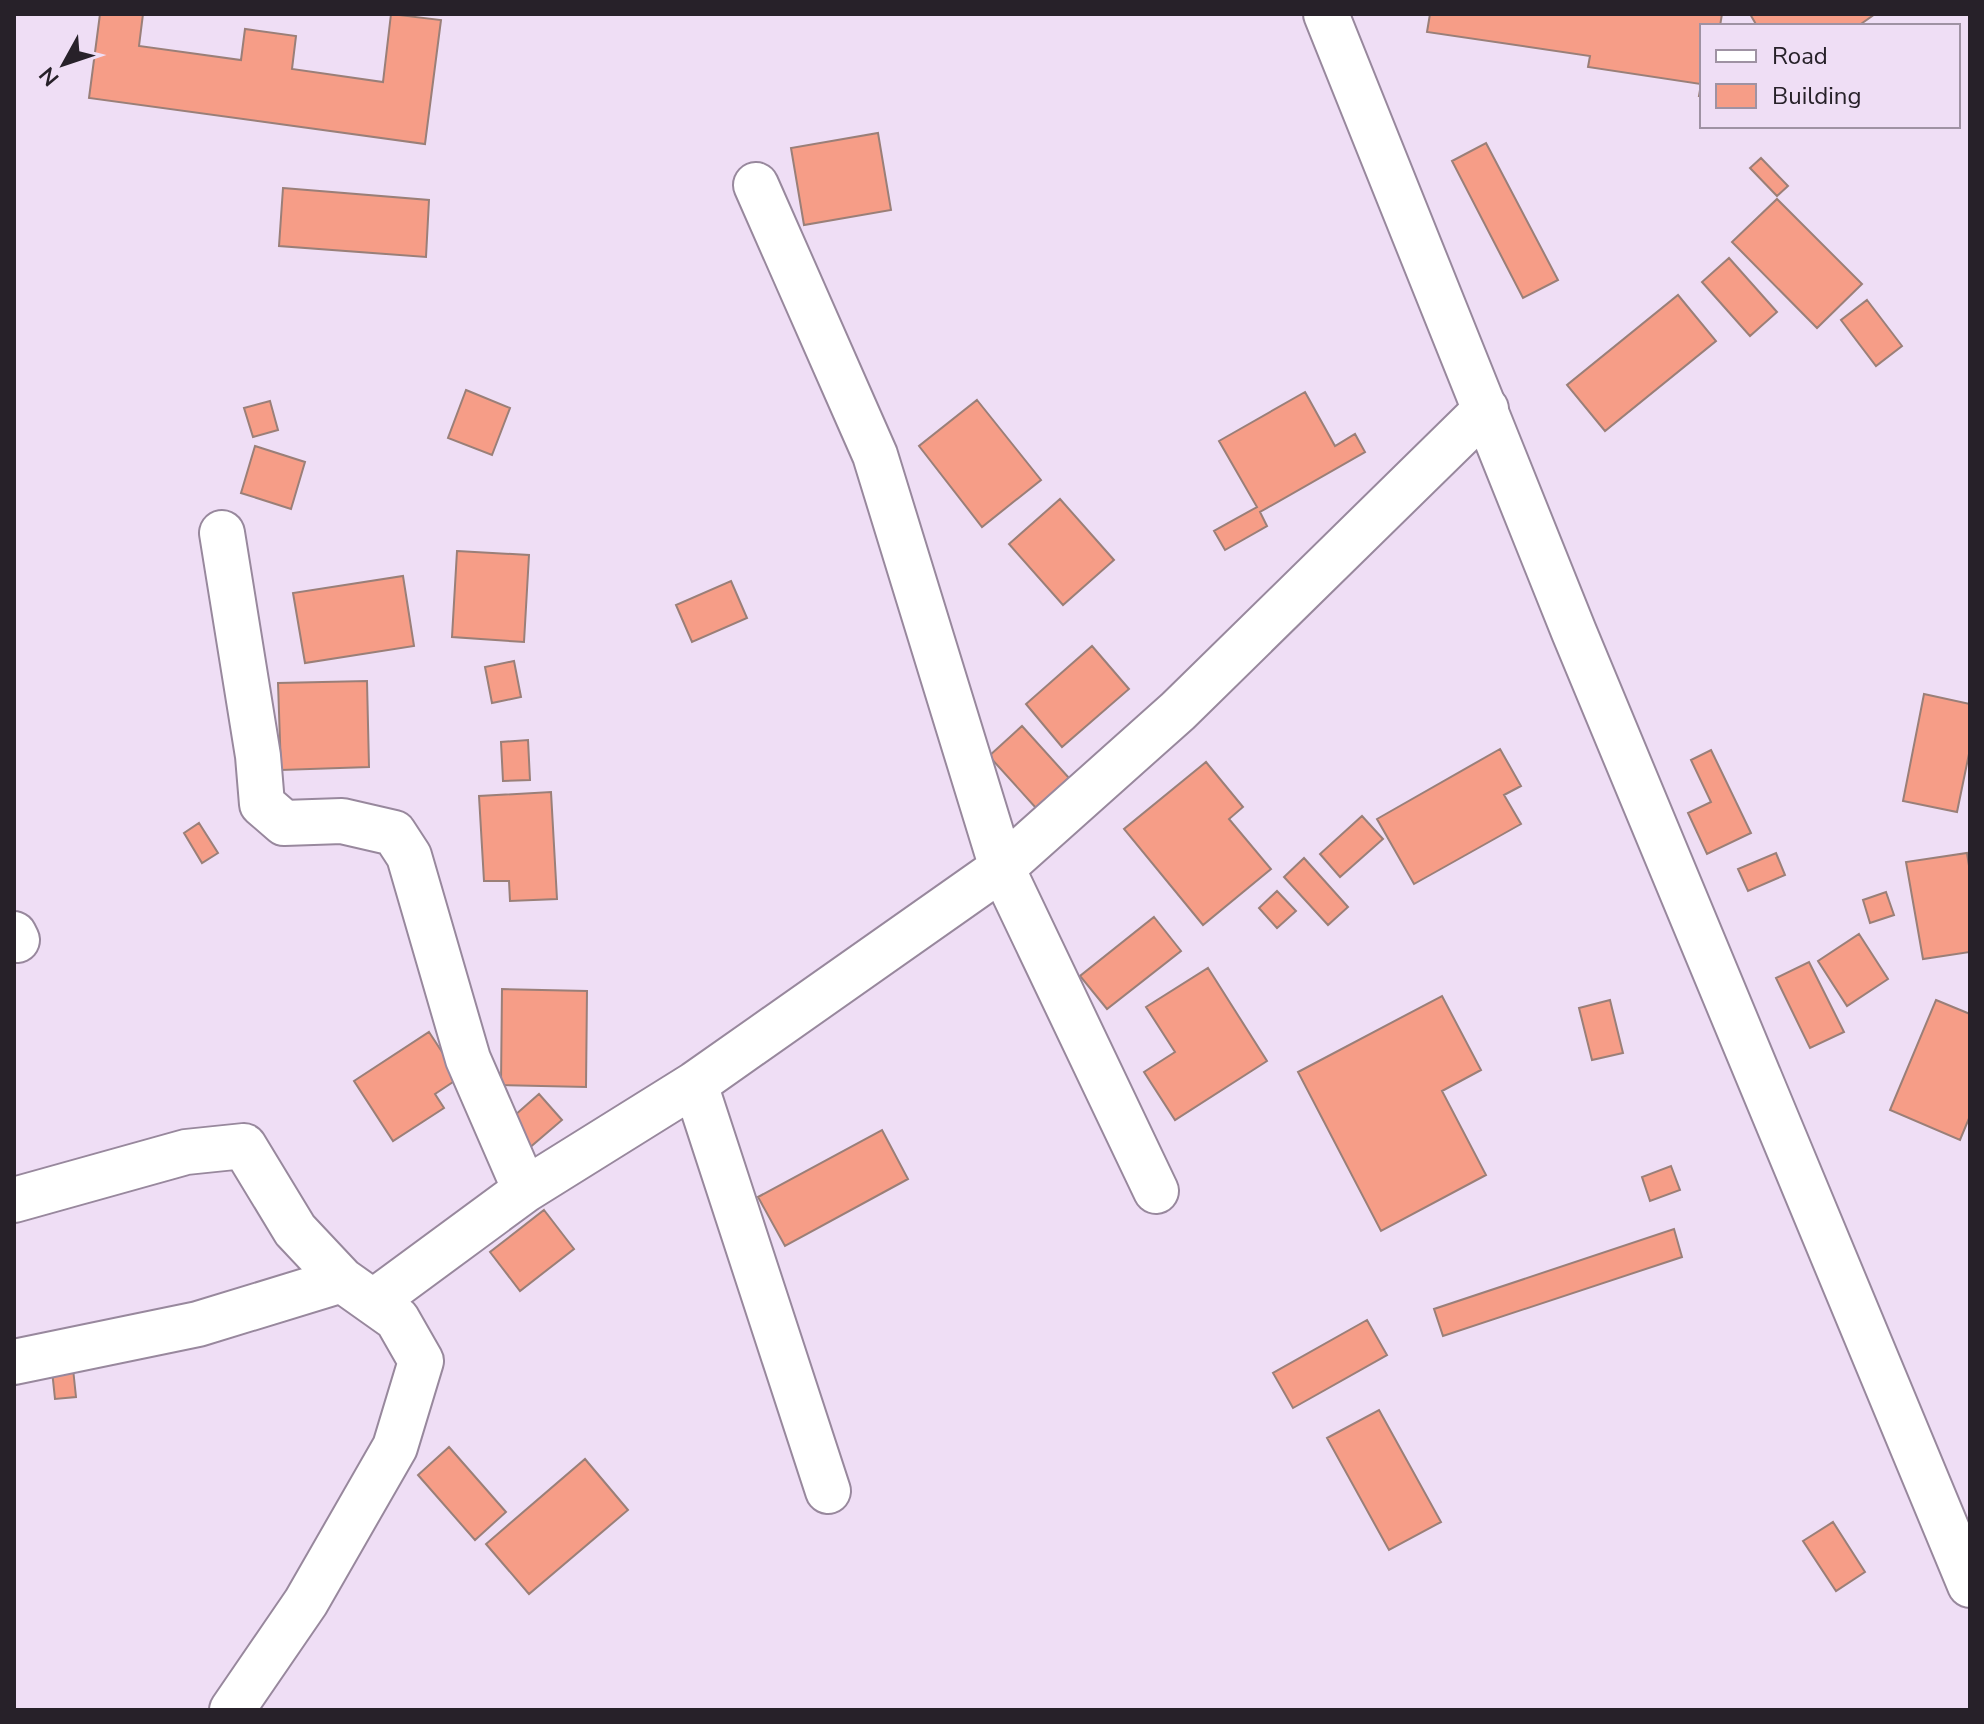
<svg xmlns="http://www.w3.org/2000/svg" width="1984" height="1724" font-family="'Nunito Sans',sans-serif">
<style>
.building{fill:#f69d87;stroke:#9a7f78;stroke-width:2}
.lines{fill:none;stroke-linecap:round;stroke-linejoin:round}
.minor-casing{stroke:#98889d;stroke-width:48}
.major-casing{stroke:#98889d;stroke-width:48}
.minor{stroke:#fff;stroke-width:44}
.major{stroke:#fff;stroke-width:44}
</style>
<rect width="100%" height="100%" fill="#efdef5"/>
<!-- building -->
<path class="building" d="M100,14H143L139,46L241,60L245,29L296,36L292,69L383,82L391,14L441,20L425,144L89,98Z
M1430,14H1722L1720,26H1702V96H1699L1701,84L1588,67L1590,56L1427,32Z
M1750,14H1875L1858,26H1757Z
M878,133L891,210L804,225L791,148Z
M1486,143L1558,280L1523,298L1452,161Z
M1761,158L1788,186L1777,196L1750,168Z
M283,188L429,200L426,257L279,246Z
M1777,199L1862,284L1817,328L1732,242Z
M1729,258L1777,312L1750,336L1702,282Z
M1678,295L1716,341L1605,431L1567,385Z
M1867,300L1902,346L1876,366L1841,320Z
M466,390L510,408L492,455L448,438Z
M1305,392L1335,446L1355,434L1365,452L1260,512L1267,526L1225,550L1214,531L1257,507L1219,441Z
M977,400L1041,480L982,527L919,446Z
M270,401L278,430L253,437L244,408Z
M255,446L305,462L291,509L241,493Z
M1060,499L1114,560L1063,605L1009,544Z
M457,551L529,555L524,642L452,637Z
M403,576L414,646L305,663L293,593Z
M731,581L747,618L692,642L676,605Z
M1092,646L1129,689L1062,747L1026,704Z
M514,661L521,697L492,703L485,667Z
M367,681L369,767L281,770L278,683Z
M1924,694L1970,704V749L1957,812L1903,801Z
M1022,726L1069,778L1036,808L989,756Z
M528,740L530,780L503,781L501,742Z
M1500,749L1521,786L1504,795L1521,824L1414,884L1377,819Z
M1711,750L1751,833L1707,854L1688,813L1711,802L1691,760Z
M1206,762L1243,807L1229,819L1271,869L1203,925L1124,829Z
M551,792L557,899L510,901L509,881H484L479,796Z
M1362,816L1383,839L1340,877L1320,854Z
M199,823L218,853L202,863L184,833Z
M1776,853L1785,875L1748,891L1738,869Z
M1967,853L1970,872V952L1923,959L1906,862Z
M1304,858L1348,907L1328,925L1284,877Z
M1277,891L1296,911L1277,928L1259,908Z
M1886,892L1894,915L1870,923L1863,900Z
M1154,917L1181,951L1107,1009L1080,976Z
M1859,934L1888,979L1847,1006L1818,961Z
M1809,962L1844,1032L1810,1048L1776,978Z
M1208,968L1267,1061L1175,1120L1144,1072L1175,1052L1146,1007Z
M502,989L587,991L586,1087L501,1085Z
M1442,996L1481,1070L1442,1091L1486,1175L1381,1231L1298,1072Z
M1610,1000L1623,1053L1592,1060L1579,1008Z
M1936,1000L1970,1014V1116L1960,1140L1890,1110Z
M429,1032L459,1078L435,1094L444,1108L393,1141L354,1081Z
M539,1094L562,1120L528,1149L506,1123Z
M882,1130L908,1179L785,1246L758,1197Z
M1671,1166L1680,1190L1650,1201L1642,1177Z
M544,1210L574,1249L520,1291L490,1252Z
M1674,1229L1682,1257L1443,1336L1434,1309Z
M1367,1320L1387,1355L1293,1408L1273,1373Z
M72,1359L76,1397L55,1399L51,1361Z
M1379,1410L1441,1522L1389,1550L1327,1438Z
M449,1447L506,1512L475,1540L418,1475Z
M585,1459L628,1510L529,1594L486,1544Z
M1833,1522L1865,1572L1836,1591L1803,1541Z"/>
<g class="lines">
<defs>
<path id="minor" d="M756,185L875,455L1002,868L1156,1191
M222,533L258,756L262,804L284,823L342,821L394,833L409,856L468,1059L525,1190
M14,934L17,940
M695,1084L828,1491
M14,1200L186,1152L244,1146L295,1230L342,1280L397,1319L421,1361L395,1447L306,1602L232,1710
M373,1302L525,1190L695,1084L1002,868L1178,711L1486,409
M14,1362L198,1324L342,1280"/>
<path id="major" d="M1326,14L1574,632L1970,1585"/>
</defs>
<!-- minor casing -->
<use href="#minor" class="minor-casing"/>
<!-- major casing -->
<use href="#major" class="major-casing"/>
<!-- minor -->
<use href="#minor" class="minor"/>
<!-- major -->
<use href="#major" class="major"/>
</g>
<!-- border -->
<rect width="1984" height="1724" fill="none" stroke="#272129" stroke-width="32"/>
<!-- legend -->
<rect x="1700" y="24" width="260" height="104" fill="#efdef5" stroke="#9f92a3" stroke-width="2"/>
<rect x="1716" y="50" width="40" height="12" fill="#ffffff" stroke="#9f92a3" stroke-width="2"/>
<text x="1772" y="64" font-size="24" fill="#272129">Road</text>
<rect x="1716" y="84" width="40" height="24" fill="#f69d87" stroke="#9f92a3" stroke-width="2"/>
<text x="1772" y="104" font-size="24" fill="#272129">Building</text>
<!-- north arrow -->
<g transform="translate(64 64) rotate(230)" stroke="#efdef5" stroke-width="6" paint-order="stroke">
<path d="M0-6L14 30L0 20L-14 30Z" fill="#272129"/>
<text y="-12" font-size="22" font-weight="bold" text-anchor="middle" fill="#272129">N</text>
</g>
</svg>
